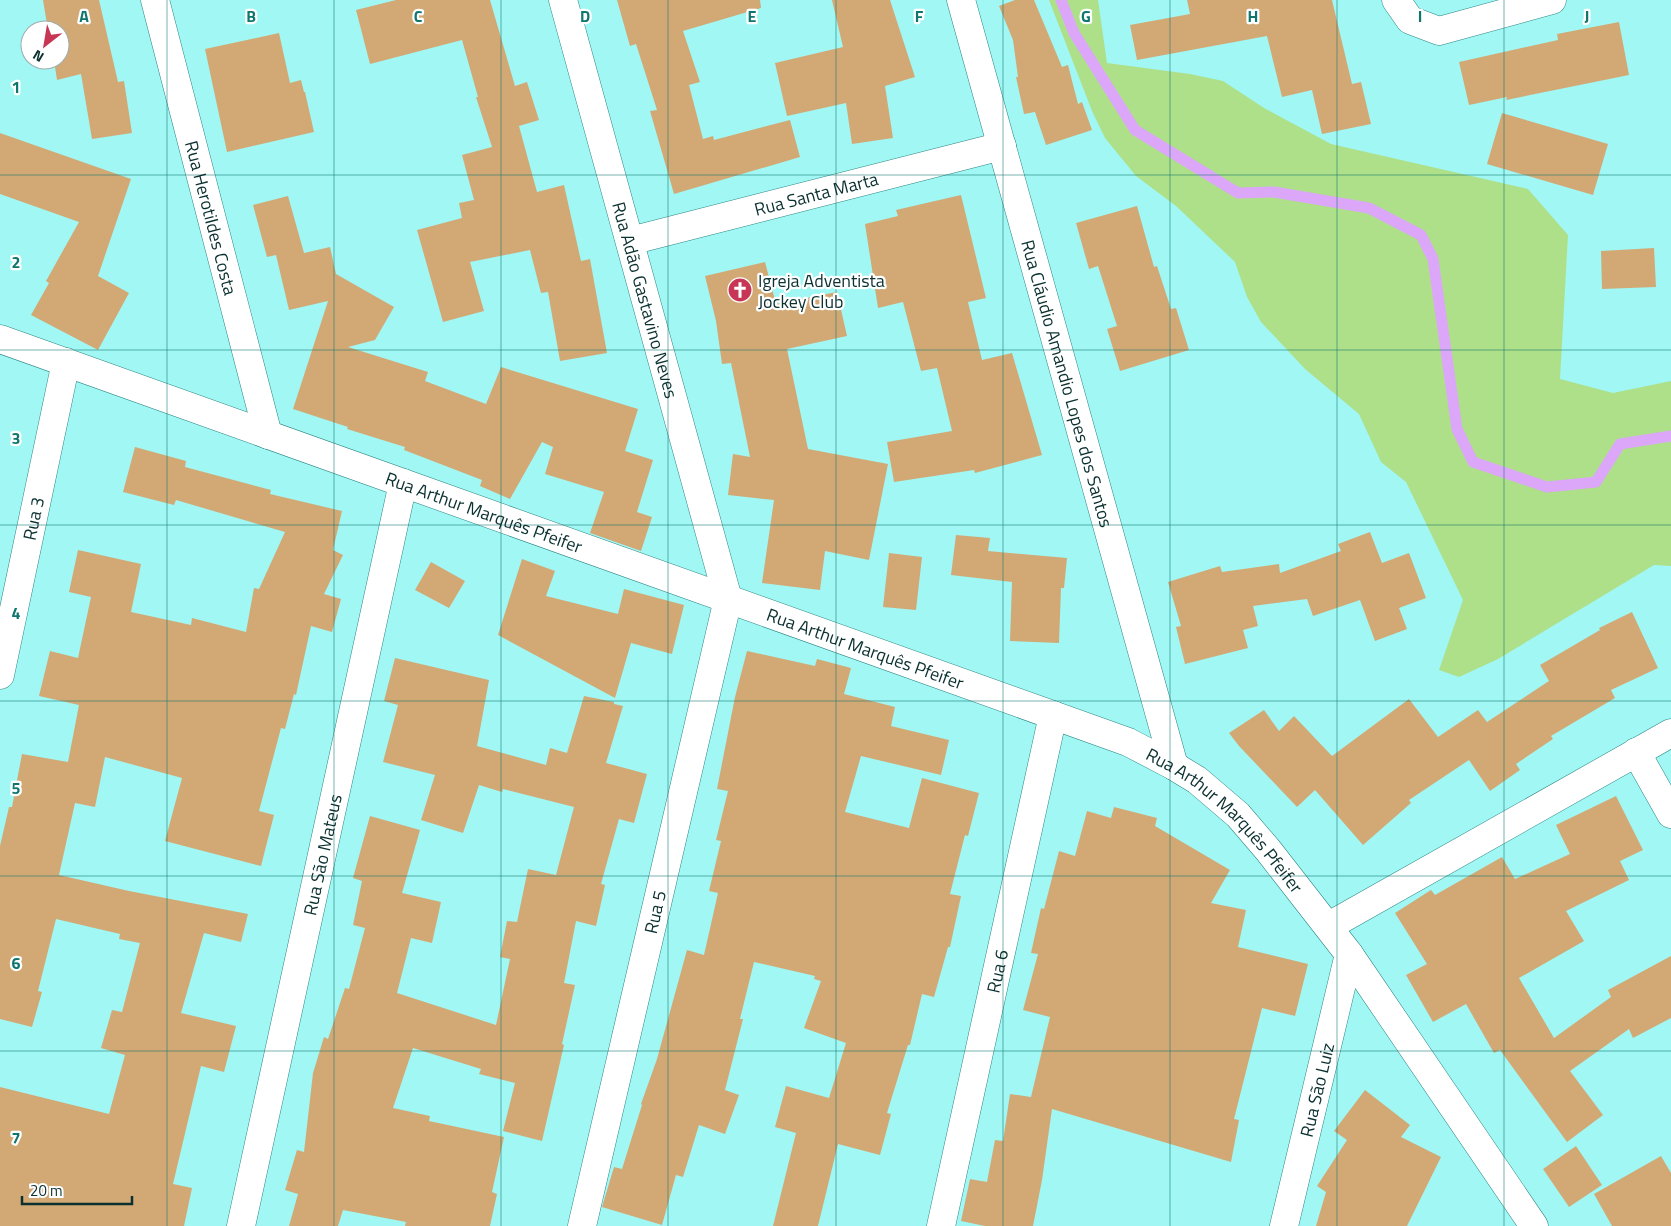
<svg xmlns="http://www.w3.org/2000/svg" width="1671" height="1226" font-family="'Titillium Web',sans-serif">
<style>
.green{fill:#ade089}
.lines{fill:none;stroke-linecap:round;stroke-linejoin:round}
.stream{stroke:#dca7f9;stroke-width:11}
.building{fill:#d2a975}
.minor-casing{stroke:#2c8684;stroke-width:29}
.tertiary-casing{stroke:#2c8684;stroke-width:29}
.minor{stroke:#fff;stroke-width:28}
.tertiary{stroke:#fff;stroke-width:28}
.grid{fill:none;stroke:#0f766e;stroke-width:1;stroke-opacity:0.55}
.labels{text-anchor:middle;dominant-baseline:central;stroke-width:4.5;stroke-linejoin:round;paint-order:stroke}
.street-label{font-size:18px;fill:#0a302f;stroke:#fff}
.poi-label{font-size:18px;fill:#0a302f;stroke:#fff;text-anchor:start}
.grid-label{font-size:16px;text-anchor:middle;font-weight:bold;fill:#0f766e;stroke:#fff;stroke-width:4.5;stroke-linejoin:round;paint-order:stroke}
</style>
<rect width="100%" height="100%" fill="#a1f7f4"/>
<!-- green -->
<path class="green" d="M1049,0H1098L1107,63L1190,74L1223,81L1264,108L1331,144L1528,189L1568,235L1560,379L1613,393L1671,381V566L1654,565L1498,659L1459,677L1439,670L1463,600L1406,482L1381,462L1359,414L1305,369L1261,322L1247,297L1235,262L1176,206L1136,176L1105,138L1092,111Z"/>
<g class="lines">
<!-- stream -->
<path class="stream" d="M1061,0L1074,33L1135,130L1238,193L1274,192L1369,208L1421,235L1433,259L1457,429L1473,462L1547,487L1596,482L1620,444L1671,436"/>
</g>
<!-- building -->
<path class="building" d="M43,0H99L118,82L124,81L132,133L92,139L81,74L57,80L54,60H60V30H48Z
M396,0H490L515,86L527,82L539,120L519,126L537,192L564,185L581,261L590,259L607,353L560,361L548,292L541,293L530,250L470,262L484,311L443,322L417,230L462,218L459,203L474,200L462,155L492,147L476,97H478L462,40L370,64L356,10Z
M617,0H760L761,8L683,31L700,82L689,85L703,139L713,136L714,140L790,120L800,157L674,194L650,111L657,110L636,44L630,46Z
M832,0H890L915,77L885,86L893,138L852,144L846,103L787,116L775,63L843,47Z
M1015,0H1034L1062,67L1068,65L1078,104L1082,102L1092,130L1046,145L1035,112L1024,114L1016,77H1018L1013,40L999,6Z
M1187,0H1332L1352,84L1361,82L1371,124L1322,134L1312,90L1282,97L1267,36L1137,60L1130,25L1190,14Z
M1619,22L1629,75L1506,100L1507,97L1469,105L1459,62L1558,40L1557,34Z
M279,33L290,83L301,80L304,92H305L314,132L227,152L205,49Z
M1502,113L1608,144L1593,195L1487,164Z
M0,133L131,179L98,276L129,293L98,350L31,315L49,283L46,281L79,222L0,194Z
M961,195L986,298L968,302L982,360L1012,353L1042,455L975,473L974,470L894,482L887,442L952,431L937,368L921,371L903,302L878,308L865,224L898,216L896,210Z
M288,196L304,253L330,247L336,274L394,307L375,340L348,347L428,372L425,381L486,404L501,367L638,409L625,451L653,460L637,512L652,517L641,551L590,533L604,492L545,474L553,447L542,442L510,499L480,486L482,480L404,450L405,447L347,429L348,427L293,409L328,301L289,310L276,255L267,257L253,205Z
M1137,206L1154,267L1157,266L1171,309L1176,308L1189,350L1120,371L1107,329L1117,326L1098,266L1089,269L1076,223Z
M1654,248L1656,287L1602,289L1601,251Z
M765,262L776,304L837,292L847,336L787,349L808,449L888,464L869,560L825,551L820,590L762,583L774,500L728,495L733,454L750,457L731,363L722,364L716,321L705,276Z
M135,447L186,461L185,467L271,490L270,494L342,511L333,550L343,555L324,594L341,599L332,632L311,626L296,695L294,694L285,729L281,728L259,811L274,815L261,866L165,841L182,778L105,757L95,807L75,803L59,875L129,891L248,914L241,942L204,933L181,1013L236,1026L224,1072L201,1066L173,1184L192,1188L184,1226H0V1087L109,1114L125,1055L101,1048L112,1010L122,1012L140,943L119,939L120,934L56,919L38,991L42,992L32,1027L0,1019V846L9,807H12L22,754L68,762L79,705L39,696L50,651L78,658L91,597L69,592L78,550L141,564L131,612L191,625L192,618L246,632L254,588L259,589L285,532L176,500L174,505L123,492Z
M1370,532L1382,563L1409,553L1426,598L1399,608L1407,629L1375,641L1360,600L1313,616L1307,599L1253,606L1258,626L1243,630L1248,648L1185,664L1176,627L1181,626L1168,582L1220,566L1222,572L1279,564L1280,573L1341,551L1338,544Z
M956,535L990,538L988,551L1067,558L1064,588H1061L1059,643L1010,641L1012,582L951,575Z
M889,553L922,557L916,610L883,607Z
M522,559L555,571L546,596L618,614L624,589L684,605L672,654L631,643L615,698L498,635Z
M431,562L465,581L449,608L415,590Z
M1632,612L1658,668L1611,690L1615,698L1551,736L1553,739L1516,764L1520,770L1490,791L1469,760L1409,800L1411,803L1363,845L1315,790L1297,807L1239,746L1229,733L1264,710L1279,731L1294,716L1332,756L1409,699L1438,737L1478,710L1487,722L1549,681L1540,665L1600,630L1599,628Z
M747,651L815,666L817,659L851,668L844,694L895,707L891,726L949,740L941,775L861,756L845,812L909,828L922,778L979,793L968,836L965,835L950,894L961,896L950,947H948L934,997L922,994L910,1045H908L887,1113L891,1114L880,1155L838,1144L818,1226H773L796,1133L775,1127L786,1086L829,1098L846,1043L804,1028L821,981L814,979L815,976L754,962L740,1019H743L725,1090L739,1095L725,1134L699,1125L683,1177L676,1175L662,1225L602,1207L614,1167L622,1169L642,1105L641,1104L657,1059L687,950L704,955L718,893L709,891L721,841L716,840L728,791L717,789L735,697Z
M395,658L489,680L477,746L546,765L550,748L567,753L584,696L614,702V704L623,706L606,763L647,774L634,823L619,819L601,884L605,885L596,926L576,921L564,983L575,985L562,1044L564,1045L542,1141L503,1131L515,1083L479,1074L481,1069L413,1048L393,1108L430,1116L429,1121L504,1137L492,1192L497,1194L490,1226H405L406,1222L343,1210L338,1226H289L298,1194L285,1190L297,1150L304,1152L313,1073L324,1037L328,1039L345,988L349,989L365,928L353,925L362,881L353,878L370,816L420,830L402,893L441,902L432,943L411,938L397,993L496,1025L510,959L500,957L507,921L517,922L528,869L556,875L574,807L503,789L502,792L479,785L463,833L421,820L435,775L383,762L398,705L384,701Z
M1616,796L1643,850L1620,861L1629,880L1566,911L1584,941L1519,978L1554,1038L1611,997L1608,990L1671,956V1018L1633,1038L1629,1029L1570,1071L1603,1115L1567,1142L1500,1050L1494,1053L1466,1004L1433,1022L1406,975L1427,964L1395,913L1431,890L1435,895L1502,857L1515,879L1570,854L1556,825Z
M1114,807L1157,818L1155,826L1230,870L1211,903L1246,910L1238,947L1308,964L1295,1016L1262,1008L1234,1119L1239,1120L1231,1162L1052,1109L1042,1180L1033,1226H985L961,1221L970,1179L987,1182L995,1140L1003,1141L1010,1094L1031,1097L1050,1017L1023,1010L1038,954L1031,953L1041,908L1044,909L1059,851L1075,856L1087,811L1111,818Z
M1365,1090L1410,1125L1401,1137L1441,1157L1407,1226H1316L1326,1192L1317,1186L1347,1140L1334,1131Z
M1576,1146L1602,1185L1569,1207L1543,1169Z
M1661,1156L1671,1173V1226H1612L1594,1194Z"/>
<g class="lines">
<defs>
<g id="minor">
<path id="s1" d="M155,0L268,435"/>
<path id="s2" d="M563,0L728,599L582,1226"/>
<path id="s3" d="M961,0L1174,766"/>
<path d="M1396,0L1410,20L1439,31L1552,0"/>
<path id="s4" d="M630,241L1002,146"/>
<path id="s5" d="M0,675L66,362"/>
<path d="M1636,752L1671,814"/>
<path d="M1329,926L1671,733"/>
<path id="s6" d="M241,1226L403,483"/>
<path id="s7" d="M941,1226L1053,715"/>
<path id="s8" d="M1284,1226L1349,954"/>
</g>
<g id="tertiary">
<path id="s9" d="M0,339L1128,742L1174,766L1197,780L1238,815L1268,850L1349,954L1534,1226"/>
</g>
</defs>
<!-- minor casing -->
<use href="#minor" class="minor-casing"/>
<!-- tertiary casing -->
<use href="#tertiary" class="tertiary-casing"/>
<!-- minor -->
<use href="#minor" class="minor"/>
<!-- tertiary -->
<use href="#tertiary" class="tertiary"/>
</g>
<!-- grid -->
<path class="grid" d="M167,0V1226M334,0V1226M501,0V1226M668,0V1226M836,0V1226M1003,0V1226M1170,0V1226M1337,0V1226M1504,0V1226M0,175H1671M0,350H1671M0,525H1671M0,701H1671M0,876H1671M0,1051H1671"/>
<!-- icons -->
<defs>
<symbol id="church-disc" viewBox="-11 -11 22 22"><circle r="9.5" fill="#c73755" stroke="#fff"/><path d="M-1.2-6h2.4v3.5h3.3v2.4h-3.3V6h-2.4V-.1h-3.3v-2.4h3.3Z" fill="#fff"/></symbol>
</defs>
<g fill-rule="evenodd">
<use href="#church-disc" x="726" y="276" width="28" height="28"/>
</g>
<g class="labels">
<!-- street labels -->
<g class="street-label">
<text stroke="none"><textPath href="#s4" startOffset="192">Rua Santa Marta</textPath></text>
<text stroke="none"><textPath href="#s1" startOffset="225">Rua Herotildes Costa</textPath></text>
<text stroke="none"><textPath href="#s2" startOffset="311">Rua Adão Gastavino Neves</textPath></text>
<text stroke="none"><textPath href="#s3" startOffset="398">Rua Cláudio Amandio Lopes dos Santos</textPath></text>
<text stroke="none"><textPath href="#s9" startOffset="514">Rua Arthur Marquês Pfeifer</textPath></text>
<text stroke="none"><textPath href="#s5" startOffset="160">Rua 3</textPath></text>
<text stroke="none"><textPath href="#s9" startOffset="919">Rua Arthur Marquês Pfeifer</textPath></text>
<text stroke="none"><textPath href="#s9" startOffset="1324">Rua Arthur Marquês Pfeifer</textPath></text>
<text stroke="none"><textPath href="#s6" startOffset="380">Rua São Mateus</textPath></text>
<text transform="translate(655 912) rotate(-77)">Rua 5</text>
<text stroke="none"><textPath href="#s7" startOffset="261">Rua 6</textPath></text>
<text stroke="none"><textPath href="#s8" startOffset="140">Rua São Luiz</textPath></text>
</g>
<!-- poi labels -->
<g class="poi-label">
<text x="758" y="280">Igreja Adventista<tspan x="758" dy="21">Jockey Club</tspan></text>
</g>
</g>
<g class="grid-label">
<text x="84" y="22">A</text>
<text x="251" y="22">B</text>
<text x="418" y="22">C</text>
<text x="585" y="22">D</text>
<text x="752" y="22">E</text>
<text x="919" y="22">F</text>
<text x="1086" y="22">G</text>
<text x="1253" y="22">H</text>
<text x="1420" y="22">I</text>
<text x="1587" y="22">J</text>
<text x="16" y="93">1</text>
<text x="16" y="268">2</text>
<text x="16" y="444">3</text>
<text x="16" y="619">4</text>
<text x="16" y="794">5</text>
<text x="16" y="969">6</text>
<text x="16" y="1144">7</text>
</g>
<!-- north arrow -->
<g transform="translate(45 45) rotate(211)"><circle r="24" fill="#ffffff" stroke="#9dacac"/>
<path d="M0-4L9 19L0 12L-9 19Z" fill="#c73755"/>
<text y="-8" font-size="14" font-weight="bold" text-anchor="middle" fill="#0a302f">N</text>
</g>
<!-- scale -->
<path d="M22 1196v8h110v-8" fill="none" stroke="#0a302f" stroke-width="2.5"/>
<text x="30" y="1196" font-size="15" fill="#0a302f" stroke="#ffffff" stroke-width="4" paint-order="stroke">20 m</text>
</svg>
